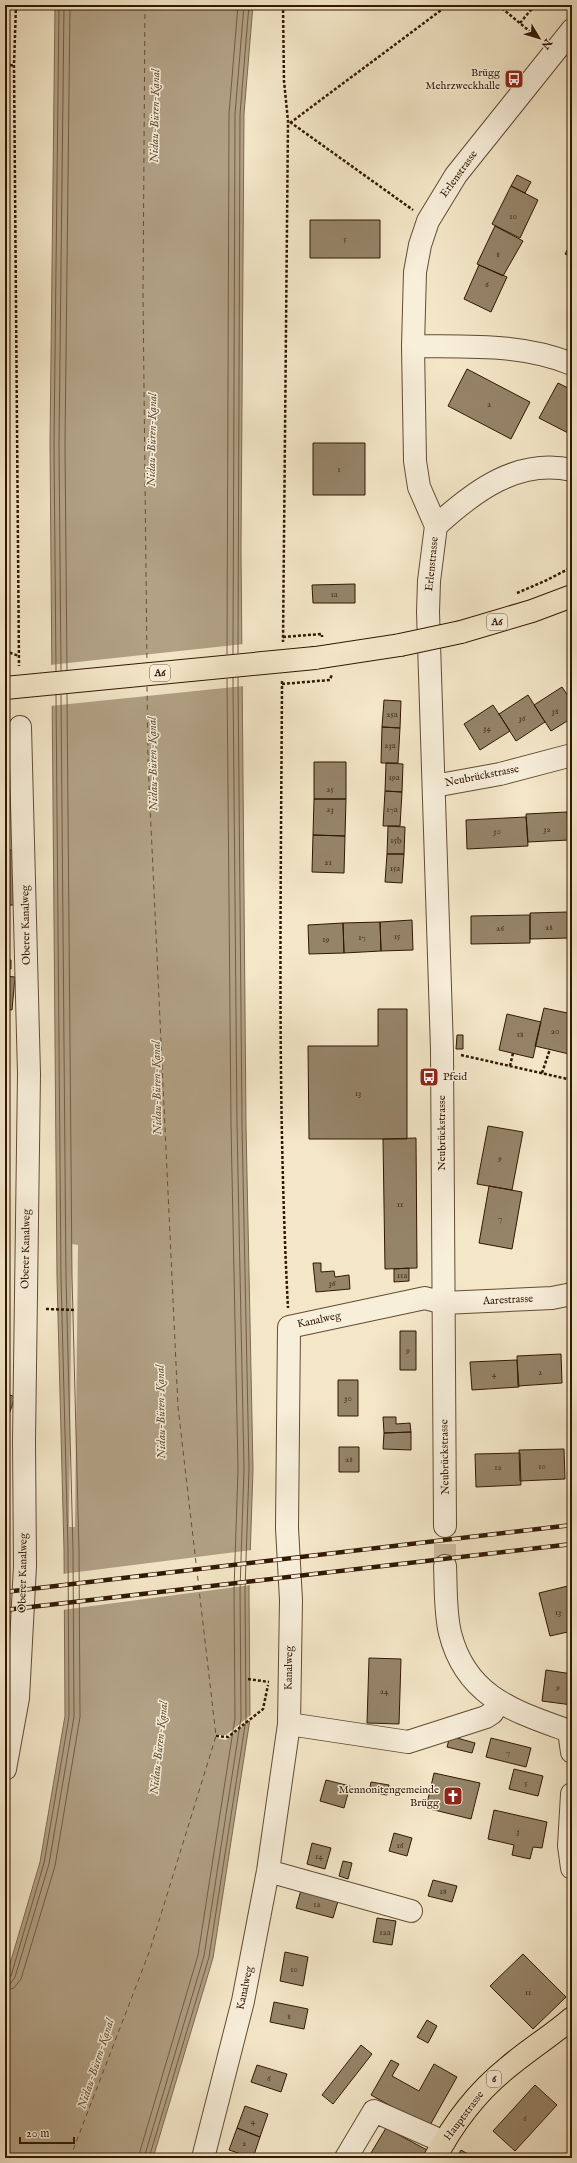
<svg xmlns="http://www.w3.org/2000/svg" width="577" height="2163" font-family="'IM FELL English',serif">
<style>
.water{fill:#b2a185;stroke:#7e6a51}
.pier{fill:#f4e7c8}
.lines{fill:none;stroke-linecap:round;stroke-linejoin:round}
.shore{stroke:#725c44;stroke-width:1}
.ferry{stroke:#654f37;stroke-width:1;stroke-dasharray:5 4;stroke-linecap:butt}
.building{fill:#968469;stroke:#311803}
.minor-tunnel{stroke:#cdbea1;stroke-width:22;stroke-dasharray:22 11;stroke-linecap:butt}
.minor-casing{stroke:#624c34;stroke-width:24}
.major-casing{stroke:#311803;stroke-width:24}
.highway-casing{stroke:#311803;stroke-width:24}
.path{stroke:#311803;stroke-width:2.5;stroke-dasharray:3 2;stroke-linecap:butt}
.minor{stroke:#f8efdb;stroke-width:22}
.major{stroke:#f4e7c8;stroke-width:22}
.highway{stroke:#f4e7c8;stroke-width:22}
.rail-casing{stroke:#311803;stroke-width:4.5}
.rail{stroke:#f8efdb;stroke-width:3;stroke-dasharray:9;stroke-linecap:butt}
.highway-bridge-casing{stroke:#311803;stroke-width:24;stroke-linecap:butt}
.highway-bridge{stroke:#f4e7c8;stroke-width:22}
.labels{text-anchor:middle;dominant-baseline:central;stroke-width:3;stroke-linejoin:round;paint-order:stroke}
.number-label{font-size:9px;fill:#4a331c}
.shield{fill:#f8efdb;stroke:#6d5844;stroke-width:1}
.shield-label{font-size:10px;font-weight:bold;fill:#311803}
.poi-label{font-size:11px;fill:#311803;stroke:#f8efdb;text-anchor:end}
.street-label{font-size:11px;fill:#311803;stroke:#f8efdb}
.water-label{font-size:12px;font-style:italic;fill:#654f37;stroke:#f8efdb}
</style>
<rect width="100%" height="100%" fill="#f4e7c8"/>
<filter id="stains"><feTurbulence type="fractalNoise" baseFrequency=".005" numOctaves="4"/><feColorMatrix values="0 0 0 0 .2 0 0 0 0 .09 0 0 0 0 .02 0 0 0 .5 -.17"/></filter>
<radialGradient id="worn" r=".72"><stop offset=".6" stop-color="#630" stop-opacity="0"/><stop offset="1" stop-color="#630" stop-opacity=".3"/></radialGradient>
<!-- water -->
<path class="water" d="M55,5H253L244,114L241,549L246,1125L253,1469L249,1590L250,1719L213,1958L153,2158H5V1981L40,1862L65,1716L64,1550L57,1277L50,444Z"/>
<!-- pier -->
<path class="pier" d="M244,644V686L50,706V665Z
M72,1244L78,1245L75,1527H69Z
M252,1550L251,1585L62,1610V1574Z
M252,1714V1719L226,1740L216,1738V1735H226Z"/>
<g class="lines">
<!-- shore -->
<path class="shore" d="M238,653L240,114L249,5
M227,654L229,114L238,5
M233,654L235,114L244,5
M67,670L65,444L70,5
M56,671L54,444L59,5
M61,671L59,444L64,5
M5,1979L11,1976L44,1863L69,1717L68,1550L61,1277L56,695
M5,1984L11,1983L15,1977L49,1864L74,1717L73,1550L66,1277L61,695
M5,1990L14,1988L21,1979L55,1866L80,1717L79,1550L72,1277L67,694
M138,2158L198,1955L235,1718L234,1590L238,1469L231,1125L227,679
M144,2158L204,1956L241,1718L240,1590L244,1469L237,1125L233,678
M149,2158L209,1957L246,1719L245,1590L249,1469L242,1125L238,677"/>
<!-- ferry -->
<path class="ferry" d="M145,5L143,294L147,664
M70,2158L150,1950L216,1736L178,1407L148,762L147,686"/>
</g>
<!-- building -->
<path class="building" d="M517,175L531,182L525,193L511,186Z
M511,186L538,200L520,238L492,224Z
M310,220H380V258H310Z
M495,226L523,241L503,276L477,264Z
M572,241V257L565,254Z
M479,265L507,277L491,312L464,299Z
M467,369L530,402L511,439L448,406Z
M558,383L572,390V435L539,418Z
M313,443H365V495H313Z
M355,584V603H313L312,585Z
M562,687L572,702V718L551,731L534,705Z
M528,695L545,722L516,741L499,714Z
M384,700L401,701L400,728L382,727Z
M493,705L510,731L480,750L464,724Z
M382,727L400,728L398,763H381Z
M314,762H346V799H314Z
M386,763L403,764L402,792L385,791Z
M5,786H11L8,818H5Z
M385,791L402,792L400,826H383Z
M314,799H346L345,836L313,835Z
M567,812L569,840L528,842L526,814Z
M526,817L528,846L467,849L466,820Z
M388,826L405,827L404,854H387Z
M313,835L345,836L344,873L312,872Z
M5,850H13L14,905H5Z
M387,854H404L402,883L385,882Z
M568,912V938L530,939V913Z
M530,915V943L471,944V916Z
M412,920L413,950L381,951L380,922Z
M380,922L381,951L344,953L343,923Z
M343,923L344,953L309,954L308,925Z
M5,960H11V969L5,968Z
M5,976L15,977L12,1010L5,1009Z
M544,1008L572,1014V1040L569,1054L535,1046Z
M378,1009H407V1139H309L308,1046H378Z
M507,1014L541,1022L533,1058L499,1050Z
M457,1035H463V1049H456Z
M488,1126L523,1132L512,1190L477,1184Z
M416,1138L417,1268L385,1269L383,1139Z
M489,1186L522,1192L512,1249L479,1243Z
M313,1263H321V1272L334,1271L335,1277L349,1275L350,1289L316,1292Z
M409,1268V1281L394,1282V1269Z
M400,1331H416V1370H400Z
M561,1354L562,1383L518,1386L517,1356Z
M517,1360L519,1387L472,1390L470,1362Z
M338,1380H358V1416H338Z
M5,1393L15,1397L5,1426Z
M383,1417H396V1424L410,1423L411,1432L384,1433Z
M411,1432V1450L383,1449L384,1433Z
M339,1447H359V1472H339Z
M564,1449L565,1479L520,1481L519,1450Z
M520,1453L521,1485L476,1487L475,1454Z
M572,1585V1631L550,1636L539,1593Z
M369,1658L401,1659L399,1724L367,1723Z
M546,1670L572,1674V1705L542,1701Z
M450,1736L475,1743L472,1753L447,1747Z
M491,1738L531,1748L526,1767L486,1757Z
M514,1769L543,1776L538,1796L509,1789Z
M434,1773L480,1783L471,1819L426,1808Z
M326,1780L350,1786L344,1808L320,1801Z
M371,1782L389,1785L387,1795L369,1792Z
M494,1810L547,1822L542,1848L533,1847L530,1859L512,1855L514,1845L488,1839Z
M394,1833L412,1838L407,1856L389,1851Z
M312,1843L331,1848L325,1869L307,1864Z
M343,1861L352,1863L348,1879L339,1876Z
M433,1880L457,1886L452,1902L428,1896Z
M301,1890L338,1901L333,1918L296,1908Z
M377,1918L396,1921L392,1945L373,1942Z
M285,1952L308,1957L303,1986L280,1981Z
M523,1954L566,1997L533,2029L490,1986Z
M274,2002L308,2009L304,2029L270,2022Z
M427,2020L437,2026L428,2043L417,2037Z
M361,2045L372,2054L333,2104L322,2095Z
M391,2060L399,2064L392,2076L419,2091L434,2064L457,2077L429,2127L371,2095Z
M257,2065L287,2074L281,2092L251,2082Z
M535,2085L557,2105L515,2151L493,2131Z
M245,2106L268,2114L260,2137L237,2128Z
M237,2128L260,2137L253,2158L229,2150Z
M386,2128L427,2150L422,2158H368Z
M461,2150L475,2158H456Z"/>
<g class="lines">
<!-- minor-tunnel -->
<path class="minor-tunnel" d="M445,1566V1526"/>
<defs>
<path id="minor" d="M413,346C467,347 521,343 572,364
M436,526C473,492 517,458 572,470
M434,786L500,774L572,755
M445,1526L442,1050L428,612L429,581L436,526L419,487L415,461L413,346L415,272L420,245L428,221L456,175L572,30
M445,1566C446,1588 445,1612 450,1633C466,1697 514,1711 569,1731
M289,1724L408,1742L486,1717L492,1713L499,1703
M569,1731L572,1752
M5,1769L18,1698L25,1566L24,1441L29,1074L20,727
M572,1794L569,1846L572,1868
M268,1871L411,1911
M203,2158L243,2001L268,1871L289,1724L291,1600L287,1528L289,1327L425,1298L443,1303L552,1298L572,1294
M346,2158L374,2111L444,2142"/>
<path id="major" d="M435,2158C453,2124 477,2092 507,2068C528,2050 551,2036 572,2018"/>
<path id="highway" d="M461,632L532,611L572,596
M315,658L400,645"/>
</defs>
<!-- minor casing -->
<use href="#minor" class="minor-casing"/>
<!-- major casing -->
<use href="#major" class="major-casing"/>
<!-- highway casing -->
<use href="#highway" class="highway-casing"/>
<!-- path -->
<path class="path" d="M16,5L14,65L19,666
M283,5L284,81L288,121L283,642
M498,5L539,39
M520,23L535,5
M5,66L14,65
M290,122L413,210
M290,123L448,5
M517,593L547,580L572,567
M283,637L322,634V637
M5,651L19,656
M282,681C281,890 277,1099 288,1308
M282,684L330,680L332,674
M461,1055L572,1080
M510,1066L513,1053
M542,1073L550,1049
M46,1309L75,1310
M248,1679L269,1682
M216,1736L228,1737L263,1709L268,1685"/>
<!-- minor -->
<use href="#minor" class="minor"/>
<!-- major -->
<use href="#major" class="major"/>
<!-- highway -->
<use href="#highway" class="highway"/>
<defs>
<path id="rail" d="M5,1592L572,1525
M5,1610L572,1544"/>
</defs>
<!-- rail casing -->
<use href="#rail" class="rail-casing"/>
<!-- rail -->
<use href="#rail" class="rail"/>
<defs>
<path id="highway-bridge" d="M400,645L461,632
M5,688L315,658"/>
</defs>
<!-- highway-bridge casing -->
<use href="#highway-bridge" class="highway-bridge-casing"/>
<!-- highway-bridge -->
<use href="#highway-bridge" class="highway-bridge"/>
</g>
<!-- icons -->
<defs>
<symbol id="bus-square" viewBox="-11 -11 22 22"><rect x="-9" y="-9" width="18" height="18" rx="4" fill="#8f2418" stroke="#f8efdb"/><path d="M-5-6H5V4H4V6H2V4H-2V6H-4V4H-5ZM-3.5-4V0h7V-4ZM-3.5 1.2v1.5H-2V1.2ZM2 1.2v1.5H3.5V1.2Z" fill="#fff"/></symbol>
<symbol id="church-square" viewBox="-11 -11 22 22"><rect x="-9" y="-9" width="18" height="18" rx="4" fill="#8f2418" stroke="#f8efdb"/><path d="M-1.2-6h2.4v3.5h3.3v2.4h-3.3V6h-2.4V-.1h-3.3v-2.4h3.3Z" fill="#fff"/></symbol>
</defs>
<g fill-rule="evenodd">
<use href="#bus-square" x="503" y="68" width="22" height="22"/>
<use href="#bus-square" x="418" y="1066" width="22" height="22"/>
<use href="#church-square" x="442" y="1785" width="22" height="22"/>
</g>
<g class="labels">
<!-- number labels -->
<g class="number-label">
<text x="513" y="216">10</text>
<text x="345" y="239">5</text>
<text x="498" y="254">8</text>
<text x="487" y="284">6</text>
<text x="489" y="404">2</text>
<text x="339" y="469">1</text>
<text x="334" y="594">1a</text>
<text x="555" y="711">38</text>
<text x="392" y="714">25a</text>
<text x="522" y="718">36</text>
<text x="487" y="728">34</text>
<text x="390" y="745">23a</text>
<text x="394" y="777">19a</text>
<text x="330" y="789">25</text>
<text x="330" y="809">23</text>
<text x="392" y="809">17a</text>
<text x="547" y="829">32</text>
<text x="497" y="831">30</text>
<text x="396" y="840">15b</text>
<text x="328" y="862">21</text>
<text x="395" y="868">15a</text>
<text x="549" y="927">28</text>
<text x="500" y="928">26</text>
<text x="397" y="936">15</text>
<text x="362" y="937">17</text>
<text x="326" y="939">19</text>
<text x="555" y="1031">20</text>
<text x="520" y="1034">18</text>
<text x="358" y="1093">13</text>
<text x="500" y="1158">9</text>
<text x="400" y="1204">11</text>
<text x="500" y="1218">7</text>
<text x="402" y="1275">11a</text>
<text x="332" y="1283">36</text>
<text x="408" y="1350">9</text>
<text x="540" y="1372">2</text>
<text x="494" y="1374">4</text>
<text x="348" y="1398">30</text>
<text x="349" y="1459">28</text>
<text x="542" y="1466">10</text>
<text x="498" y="1467">12</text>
<text x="558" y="1612">13</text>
<text x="558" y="1687">9</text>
<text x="384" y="1691">24</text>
<text x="508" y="1752">7</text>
<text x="526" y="1783">5</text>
<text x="518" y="1831">3</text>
<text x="400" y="1845">16</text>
<text x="319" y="1856">14</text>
<text x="443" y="1891">18</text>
<text x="317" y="1904">12</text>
<text x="385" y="1932">12a</text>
<text x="294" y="1969">10</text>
<text x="528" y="1992">11</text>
<text x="289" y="2016">8</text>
<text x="269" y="2078">6</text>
<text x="525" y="2118">6</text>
<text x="253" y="2121">4</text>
<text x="244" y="2143">2</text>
</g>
<!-- shield labels -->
<g class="shield">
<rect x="487" y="614" width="20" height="16" rx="3"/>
<rect x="150" y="665" width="20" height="16" rx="3"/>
<rect x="487" y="2071" width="14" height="16" rx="3"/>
</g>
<g class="shield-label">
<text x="497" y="622">A6</text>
<text x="160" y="673">A6</text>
<text x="494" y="2079">6</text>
</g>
<!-- poi labels -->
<g class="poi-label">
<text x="500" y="73">Brügg<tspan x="500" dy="13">Mehrzweckhalle</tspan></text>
<text x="443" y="1077" text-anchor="start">Pfeid</text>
<text x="439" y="1790">Mennonitengemeinde<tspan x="439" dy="13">Brügg</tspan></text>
</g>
<!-- street labels -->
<g class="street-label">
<text transform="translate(459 174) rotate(-54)">Erlenstrasse</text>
<text transform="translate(432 564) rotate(-84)">Erlenstrasse</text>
<text transform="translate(482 776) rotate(-11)">Neubrückstrasse</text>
<text transform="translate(26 925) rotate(-91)">Oberer Kanalweg</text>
<text transform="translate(442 1133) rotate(-90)">Neubrückstrasse</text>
<text transform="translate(26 1249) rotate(-89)">Oberer Kanalweg</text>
<text transform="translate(508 1300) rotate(-3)">Aarestrasse</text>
<text transform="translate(319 1320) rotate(-12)">Kanalweg</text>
<text transform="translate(445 1457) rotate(-91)">Neubrückstrasse</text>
<text transform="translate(23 1573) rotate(-89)">Oberer Kanalweg</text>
<text transform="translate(289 1668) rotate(-89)">Kanalweg</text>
<text transform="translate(245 1988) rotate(-78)">Kanalweg</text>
<text transform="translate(464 2116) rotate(-53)">Hauptstrasse</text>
</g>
<!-- water labels -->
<g class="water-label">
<text transform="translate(155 116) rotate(-89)">Nidau-Büren-Kanal</text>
<text transform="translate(152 440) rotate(-89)">Nidau-Büren-Kanal</text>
<text transform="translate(153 764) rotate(-91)">Nidau-Büren-Kanal</text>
<text transform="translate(157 1088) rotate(-91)">Nidau-Büren-Kanal</text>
<text transform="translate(161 1412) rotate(-91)">Nidau-Büren-Kanal</text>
<text transform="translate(159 1748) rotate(-84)">Nidau-Büren-Kanal</text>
<text transform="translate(96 2064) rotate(-72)">Nidau-Büren-Kanal</text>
</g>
</g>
<!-- margin -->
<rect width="577" height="2163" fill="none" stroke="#f4e7c8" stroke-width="20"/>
<rect x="6" y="6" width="565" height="2151" fill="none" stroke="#311803" stroke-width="2"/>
<rect x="10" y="10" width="557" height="2143" fill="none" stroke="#311803"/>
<!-- north arrow -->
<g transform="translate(539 38) rotate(128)" stroke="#f8efdb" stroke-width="3" paint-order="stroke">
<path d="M0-3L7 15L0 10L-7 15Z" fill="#311803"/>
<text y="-6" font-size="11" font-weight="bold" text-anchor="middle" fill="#311803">N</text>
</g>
<!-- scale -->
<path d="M20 2137v6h54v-6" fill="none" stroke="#311803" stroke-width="2"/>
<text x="26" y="2137" font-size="12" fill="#311803" stroke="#f8efdb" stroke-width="3" paint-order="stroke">20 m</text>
<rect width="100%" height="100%" filter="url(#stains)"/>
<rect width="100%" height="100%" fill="url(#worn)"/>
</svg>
